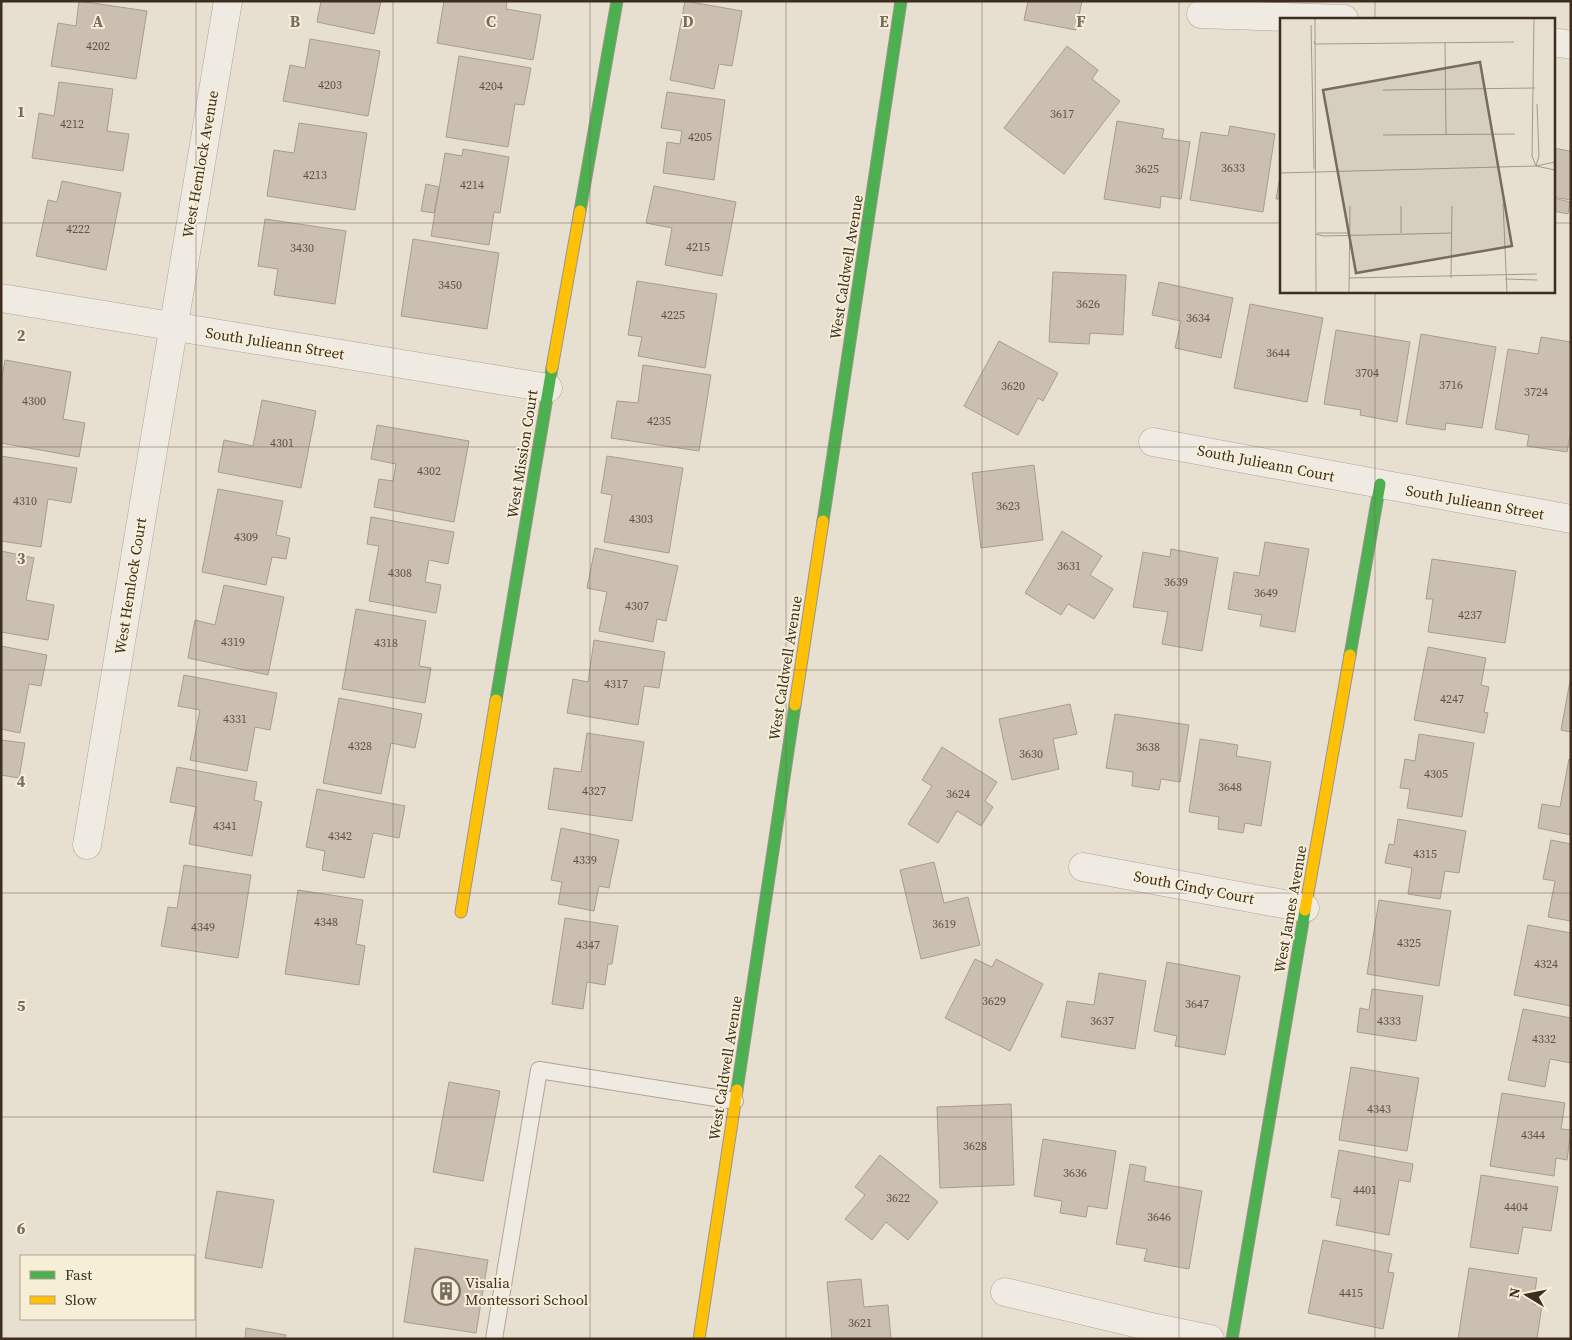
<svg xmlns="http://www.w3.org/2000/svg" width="1572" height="1340" font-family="'Source Serif 4',serif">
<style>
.building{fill:#cbbfb2;stroke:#a89c90}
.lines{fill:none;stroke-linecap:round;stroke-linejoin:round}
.lane-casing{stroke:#ada599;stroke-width:18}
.street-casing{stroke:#ada599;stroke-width:29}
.fast-casing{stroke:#9c958a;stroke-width:13}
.slow-casing{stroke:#9c958a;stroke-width:13}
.lane{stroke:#efebe3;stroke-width:16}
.street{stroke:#efebe3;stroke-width:28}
.fast{stroke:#4caf50;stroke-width:11}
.slow{stroke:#ffc107;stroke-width:11}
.grid{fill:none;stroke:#786c5e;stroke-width:1;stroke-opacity:0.55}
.labels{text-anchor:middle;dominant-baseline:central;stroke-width:4;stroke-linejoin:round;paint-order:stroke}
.number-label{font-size:12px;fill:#605244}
.street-label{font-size:15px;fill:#3d2e20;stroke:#f7eed8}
.poi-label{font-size:15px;fill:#3d2e20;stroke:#f7eed8;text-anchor:start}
.inset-road{fill:none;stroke:#a3998a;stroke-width:1}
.view{fill:#786c5e;fill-opacity:0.15;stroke:#786c5e;stroke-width:2.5}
.inset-edge{fill:none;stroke:#3d2e20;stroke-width:2.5}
.grid-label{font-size:16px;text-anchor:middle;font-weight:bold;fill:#786c5e;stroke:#f7eed8;stroke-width:4;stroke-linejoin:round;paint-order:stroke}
</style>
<rect width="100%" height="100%" fill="#e7e0d1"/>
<!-- building -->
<path class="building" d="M79,1L147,11L136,79L51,66L58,23L76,26Z
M321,1H381L374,34L317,22Z
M444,1H507L506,9L541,15L533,60L437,43Z
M685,1L742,11L732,66L719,64L714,89L670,80Z
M1028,1H1082L1076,30L1024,20Z
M310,39L380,51L368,116L283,101L290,65L305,68Z
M1067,46L1098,70L1092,79L1120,101L1064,174L1004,128Z
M459,56L531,68L524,105L515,104L508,147L446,137Z
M59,82L113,89L107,131L129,134L123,171L32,158L39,113L54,116Z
M667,92L725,100L714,180L663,173L667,142L680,144L682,131L661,128Z
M1117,121L1164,129L1162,138L1190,142L1181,199L1161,196L1160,208L1104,199Z
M299,123L367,133L355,210L267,196L274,150L294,153Z
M1230,126L1275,134L1263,212L1190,200L1201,132L1228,136Z
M1571,146V200L1553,197V148L1570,151Z
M463,149L509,157L500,213L494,212L489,245L431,236L445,153L462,156Z
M1281,171V199H1276Z
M62,181L121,193L106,270L36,256L48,200L57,202Z
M426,184L439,187L434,213L421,211Z
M654,186L736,202L722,276L665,265L672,228L646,223Z
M1553,198L1570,202L1568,214L1553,211Z
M265,219L346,231L335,304L274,295L278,269L258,266Z
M413,239L499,253L487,329L401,316Z
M1053,272L1126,275L1123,335L1090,333L1089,344L1049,342Z
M637,281L717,294L705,368L638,356L642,337L628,335Z
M1159,282L1233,298L1221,358L1175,348L1181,321L1152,315Z
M1250,304L1323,318L1307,402L1234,388Z
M1336,330L1410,342L1397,422L1360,415L1361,410L1324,404Z
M1421,334L1496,347L1482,428L1446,423L1445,430L1406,424Z
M1541,337L1571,342V431L1567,452L1527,446L1529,435L1495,429L1508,349L1538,354Z
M999,341L1058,373L1043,401L1038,398L1018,435L964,406Z
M5,360L71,372L63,419L85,423L79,457L1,443V383Z
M643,365L711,375L699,451L611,438L617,401L638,403Z
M262,400L316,411L301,488L218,472L224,440L253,446Z
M377,425L469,441L454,522L374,507L379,479L393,481L396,464L371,459Z
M1,456L77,468L71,503L48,499L41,547L1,541Z
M607,456L683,468L669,553L604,542L612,495L601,493Z
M1034,465L1043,540L981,548L972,473Z
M218,489L283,501L276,535L290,538L286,559L272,557L266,585L202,572Z
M371,517L454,532L448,564L429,560L425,582L441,585L436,613L369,601L379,546L367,544Z
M1062,531L1102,556L1090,575L1113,589L1094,619L1068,604L1061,615L1025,593Z
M1265,542L1309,549L1295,632L1260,626L1262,615L1228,609L1234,572L1259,576Z
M595,548L678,566L666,621L657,619L653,642L599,631L607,592L587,588Z
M1171,549L1218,558L1202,651L1162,644L1168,612L1133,607L1143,552L1170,557Z
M1,551L34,558L26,600L54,605L48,640L1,632Z
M1432,559L1516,571L1505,643L1428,632L1433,599H1426Z
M224,585L284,597L268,675L188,658L195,620L215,625Z
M356,609L426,621L419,666L431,668L425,703L342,689Z
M594,640L665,652L659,688L644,686L638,725L567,713L573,679L588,682Z
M1,646L47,655L41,686L29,684L20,733L1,729Z
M1428,647L1486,658L1481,685L1489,687L1484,712L1488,713L1484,733L1414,720Z
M184,675L277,693L270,730L255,727L247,771L190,760L200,710L178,706Z
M1571,676V732L1561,730Z
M339,698L422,714L415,748L391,743L381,794L323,783Z
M1070,704L1077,734L1053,739L1059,769L1012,780L999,719Z
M1115,714L1189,725L1180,782L1161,779L1159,790L1132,786L1133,772L1106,768Z
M587,733L644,742L632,821L548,809L554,768L581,772Z
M1419,734L1474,743L1462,817L1407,808L1410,789L1400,788L1405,759L1415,761Z
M1200,739L1238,745L1236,756L1271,762L1261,826L1245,823L1243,833L1218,829L1219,817L1189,812Z
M1,740L25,743L19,778L1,775Z
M942,747L997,782L985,801L993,807L981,826L957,811L938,843L908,824L932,786L922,780Z
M1569,759H1571V835L1538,828L1542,804L1560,807Z
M177,767L257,782L254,800L262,802L252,856L189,844L196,807L170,802Z
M317,789L405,806L399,838L373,833L364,878L322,870L325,851L306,847Z
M1398,819L1466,831L1459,873L1445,871L1440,899L1408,894L1412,868L1385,863L1389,844L1394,845Z
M561,828L619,840L609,888L599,886L594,911L558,904L562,882L551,880Z
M1551,840L1571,844V921L1548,917L1555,881L1543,879Z
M934,862L944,903L968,897L980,945L921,959L900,870Z
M184,865L251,875L238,958L161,946L168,907L177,908Z
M298,890L363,900L356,944L365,946L359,985L285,974Z
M1379,900L1451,911L1439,986L1367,974Z
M565,918L618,926L612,964H608L605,985L587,982L583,1009L552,1004Z
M1528,925L1571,933V1006L1514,995Z
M975,959L992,967L996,959L1043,984L1010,1051L945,1018Z
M1167,962L1240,976L1225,1055L1175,1046L1177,1036L1154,1031Z
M1099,973L1146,981L1135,1049L1061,1037L1067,1001L1094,1005Z
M1372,989L1423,996L1416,1041L1357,1032L1360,1008L1369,1010Z
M1523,1009L1571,1018V1063L1550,1059L1545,1087L1508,1080Z
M1351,1067L1419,1078L1407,1151L1339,1140Z
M449,1082L500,1091L483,1181L433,1172Z
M1502,1093L1565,1103L1561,1129L1571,1130L1567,1160L1556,1158L1554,1176L1490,1166Z
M1011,1104L1014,1185L940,1188L937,1107Z
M1043,1139L1116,1151L1107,1209L1088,1206L1086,1217L1060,1213L1062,1201L1034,1196Z
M1339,1150L1413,1164L1410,1182L1399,1180L1389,1235L1336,1225L1341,1199L1331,1197Z
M880,1155L938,1202L908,1240L886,1222L872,1240L845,1219L865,1195L855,1187Z
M1130,1164L1146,1167L1144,1181L1202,1191L1189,1269L1144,1261L1147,1249L1116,1244Z
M1481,1175L1558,1187L1551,1231L1523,1227L1518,1254L1470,1247Z
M217,1191L274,1200L262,1268L205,1258Z
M1323,1240L1392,1254L1388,1272L1394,1273L1383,1329L1308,1313Z
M415,1248L488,1260L476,1333L404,1322Z
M1469,1268L1537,1278L1533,1304L1542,1305L1537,1339H1458Z
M861,1279L864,1307L888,1305L891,1339H832L827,1282Z
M246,1328L286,1335L285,1339H245Z"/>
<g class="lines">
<defs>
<path id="lane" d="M494,1339L539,1070L735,1101"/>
<path id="street" d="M1201,14L1344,19
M1553,42L1571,45
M1,298L548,388
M1153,442L1571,519
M87,845L228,1
M1083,867L1305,908
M1005,1292L1156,1328L1210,1339"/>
<path id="fast" d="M580,211L617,1
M823,521L901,1
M1350,655L1380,484
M496,700L552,368
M737,1090L795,705
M1232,1339L1305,910"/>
<path id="slow" d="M552,368L580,211
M795,705L823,521
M1305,910L1350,655
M461,912L496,700
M699,1339L737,1090"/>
</defs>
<!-- lane casing -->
<use href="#lane" class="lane-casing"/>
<!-- street casing -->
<use href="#street" class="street-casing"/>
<!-- fast casing -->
<use href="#fast" class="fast-casing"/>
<!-- slow casing -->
<use href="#slow" class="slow-casing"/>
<!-- lane -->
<use href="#lane" class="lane"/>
<!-- street -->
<use href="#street" class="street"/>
<!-- fast -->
<use href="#fast" class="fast"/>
<!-- slow -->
<use href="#slow" class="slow"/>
</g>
<!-- grid -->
<path class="grid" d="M196,1V1339M393,1V1339M590,1V1339M786,1V1339M982,1V1339M1179,1V1339M1375,1V19M1,223H1281M1553,223H1571M1375,291V1339M1,447H1571M1,670H1571M1,893H1571M1,1117H1571"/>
<!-- icons -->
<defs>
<symbol id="building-ring" viewBox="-11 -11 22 22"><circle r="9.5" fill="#f7eed8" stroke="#786c5e" stroke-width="1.5"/><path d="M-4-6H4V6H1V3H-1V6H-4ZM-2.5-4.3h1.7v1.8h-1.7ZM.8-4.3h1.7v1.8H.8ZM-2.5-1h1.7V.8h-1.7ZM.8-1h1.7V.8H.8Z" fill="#786c5e"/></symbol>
</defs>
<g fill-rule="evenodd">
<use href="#building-ring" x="430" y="1275" width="32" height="32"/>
</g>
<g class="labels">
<!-- number labels -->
<g class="number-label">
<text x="98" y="46">4202</text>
<text x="330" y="85">4203</text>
<text x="491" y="86">4204</text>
<text x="1062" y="114">3617</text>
<text x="72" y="124">4212</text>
<text x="700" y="137">4205</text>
<text x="1233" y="168">3633</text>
<text x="1147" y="169">3625</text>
<text x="315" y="175">4213</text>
<text x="472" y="185">4214</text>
<text x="78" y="229">4222</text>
<text x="698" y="247">4215</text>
<text x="302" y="248">3430</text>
<text x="450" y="285">3450</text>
<text x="1088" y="304">3626</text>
<text x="673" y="315">4225</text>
<text x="1198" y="318">3634</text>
<text x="1278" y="353">3644</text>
<text x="1367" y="373">3704</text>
<text x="1451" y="385">3716</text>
<text x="1013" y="386">3620</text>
<text x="1536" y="392">3724</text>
<text x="34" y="401">4300</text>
<text x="659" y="421">4235</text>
<text x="282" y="443">4301</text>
<text x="429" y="471">4302</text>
<text x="25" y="501">4310</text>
<text x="1008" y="506">3623</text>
<text x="641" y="519">4303</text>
<text x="246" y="537">4309</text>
<text x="1069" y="566">3631</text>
<text x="400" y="573">4308</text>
<text x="1176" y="582">3639</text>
<text x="1266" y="593">3649</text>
<text x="637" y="606">4307</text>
<text x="1470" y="615">4237</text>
<text x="233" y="642">4319</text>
<text x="386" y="643">4318</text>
<text x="616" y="684">4317</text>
<text x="1452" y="699">4247</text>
<text x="235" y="719">4331</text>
<text x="360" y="746">4328</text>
<text x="1148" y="747">3638</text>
<text x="1031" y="754">3630</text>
<text x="1436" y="774">4305</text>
<text x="1230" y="787">3648</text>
<text x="594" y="791">4327</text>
<text x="958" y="794">3624</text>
<text x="225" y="826">4341</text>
<text x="340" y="836">4342</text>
<text x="1425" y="854">4315</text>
<text x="585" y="860">4339</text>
<text x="326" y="922">4348</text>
<text x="944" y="924">3619</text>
<text x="203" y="927">4349</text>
<text x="1409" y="943">4325</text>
<text x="588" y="945">4347</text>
<text x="1546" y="964">4324</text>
<text x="994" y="1001">3629</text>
<text x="1197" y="1004">3647</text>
<text x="1102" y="1021">3637</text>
<text x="1389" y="1021">4333</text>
<text x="1544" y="1039">4332</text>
<text x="1379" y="1109">4343</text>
<text x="1533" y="1135">4344</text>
<text x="975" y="1146">3628</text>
<text x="1075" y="1173">3636</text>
<text x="1365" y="1190">4401</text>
<text x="898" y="1198">3622</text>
<text x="1516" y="1207">4404</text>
<text x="1159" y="1217">3646</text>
<text x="1351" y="1293">4415</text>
<text x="860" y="1323">3621</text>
</g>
<!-- street labels -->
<g class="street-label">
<text transform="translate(200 164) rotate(-80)">West Hemlock Avenue</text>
<text transform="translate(846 267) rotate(-81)">West Caldwell Avenue</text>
<text transform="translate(275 343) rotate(9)">South Julieann Street</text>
<text transform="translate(522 454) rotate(-81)">West Mission Court</text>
<text transform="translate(1266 463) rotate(11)">South Julieann Court</text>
<text transform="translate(1475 502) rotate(10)">South Julieann Street</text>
<text transform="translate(130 586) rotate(-81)">West Hemlock Court</text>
<text transform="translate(785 668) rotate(-81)">West Caldwell Avenue</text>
<text transform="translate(1194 887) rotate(11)">South Cindy Court</text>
<text transform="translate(1290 909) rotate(-80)">West James Avenue</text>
<text transform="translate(725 1068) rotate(-81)">West Caldwell Avenue</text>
</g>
<!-- poi labels -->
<g class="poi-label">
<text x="465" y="1282">Visalia<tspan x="465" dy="17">Montessori School</tspan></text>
</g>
</g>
<!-- overview -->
<g transform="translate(1280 18)">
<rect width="275" height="275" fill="#e7e0d1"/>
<path class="inset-road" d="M35,0L36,275M254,0L252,138L256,148M31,7L34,151M34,23L35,26L234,24M165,25L166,116M103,72L255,70M103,117L235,116M256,148L259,138L257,86M256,148L275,152M0,155L256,148L275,144M223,185L227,275M37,215H68M121,215V188M35,216L44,218L172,215M69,260L257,256M171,260L172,188M225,261L257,262M69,275L70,188"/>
<path class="view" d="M200,44L232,228L76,255L43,72Z"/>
<rect width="275" height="275" class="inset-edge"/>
</g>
<g class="grid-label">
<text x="98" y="27">A</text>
<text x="295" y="27">B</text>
<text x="491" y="27">C</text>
<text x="688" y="27">D</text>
<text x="884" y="27">E</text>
<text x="1081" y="27">F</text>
<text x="21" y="117">1</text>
<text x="21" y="341">2</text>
<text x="21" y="564">3</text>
<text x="21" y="787">4</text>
<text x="21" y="1011">5</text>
<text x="21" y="1234">6</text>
</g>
<!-- border -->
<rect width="1572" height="1340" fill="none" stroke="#3d2e20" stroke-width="5"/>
<!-- legend -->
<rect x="20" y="1255" width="175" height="65" fill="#f7eed8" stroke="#ada18e"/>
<rect x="30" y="1271" width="25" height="8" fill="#4caf50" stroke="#ada18e"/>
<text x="65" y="1280" font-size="15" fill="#3d2e20">Fast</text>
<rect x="30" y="1296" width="25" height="8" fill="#ffc107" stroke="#ada18e"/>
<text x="65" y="1305" font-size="15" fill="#3d2e20">Slow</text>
<!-- north arrow -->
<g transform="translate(1527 1295) rotate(280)" stroke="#f7eed8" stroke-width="4" paint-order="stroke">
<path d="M0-4L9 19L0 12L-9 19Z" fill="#3d2e20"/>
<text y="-8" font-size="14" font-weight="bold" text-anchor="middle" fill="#3d2e20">N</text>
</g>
</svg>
